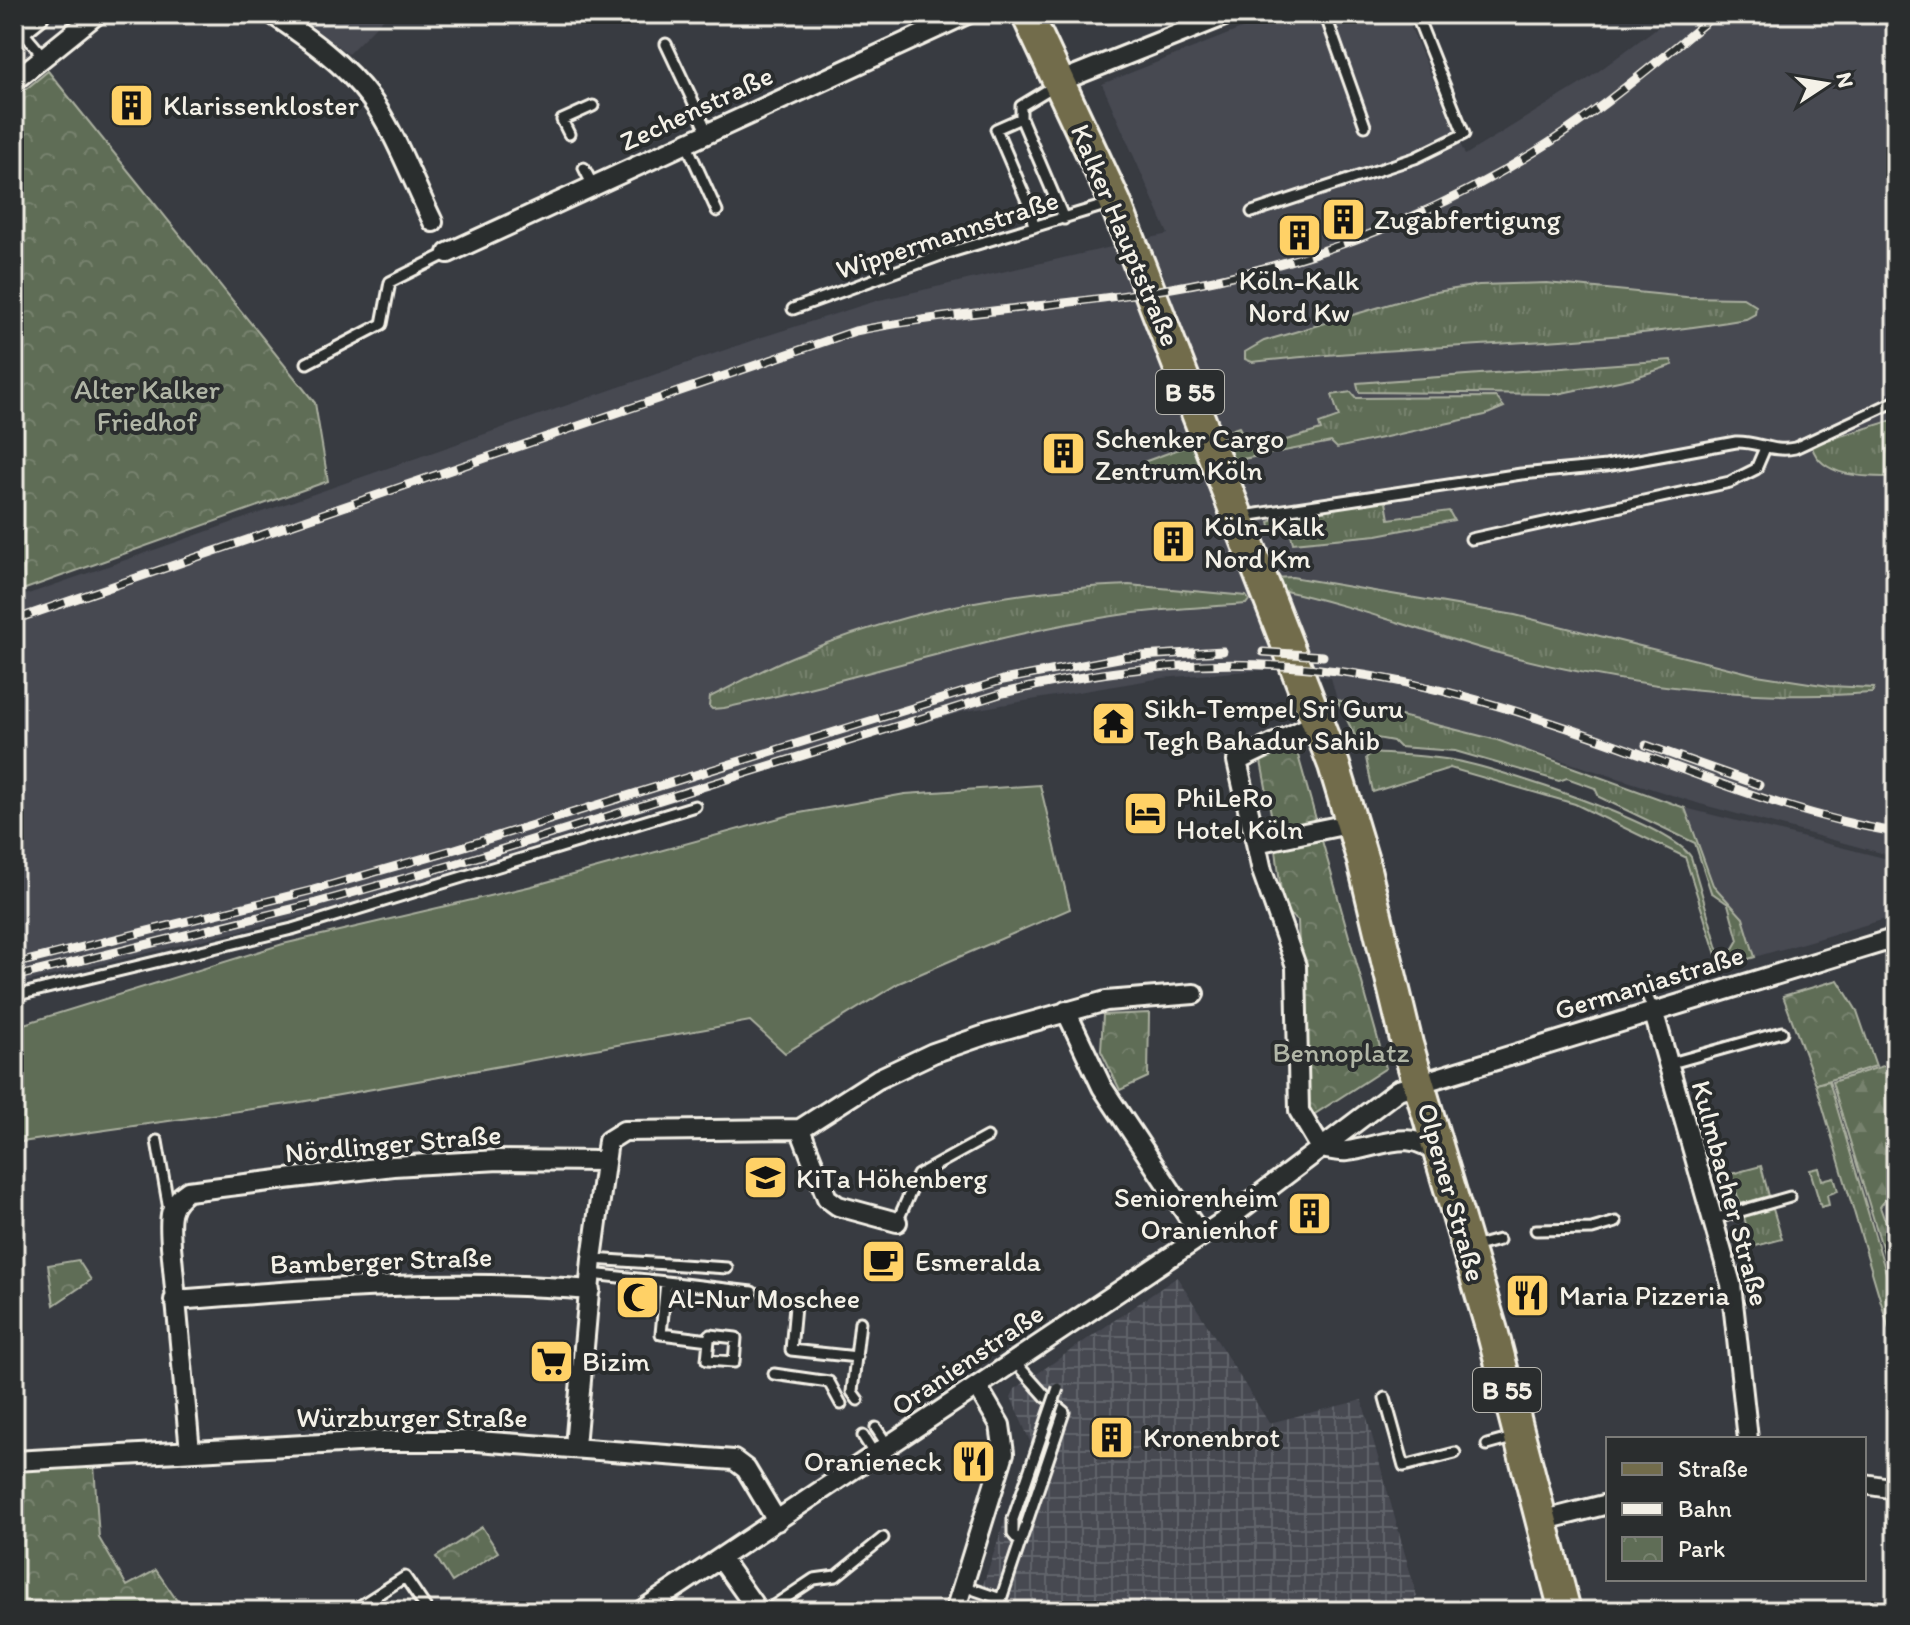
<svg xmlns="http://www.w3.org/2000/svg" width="1910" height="1625" font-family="Itim,sans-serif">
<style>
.built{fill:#464851}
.industrial{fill:url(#industrial-grid)}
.grass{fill:url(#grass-tufts);stroke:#aaaf9f;stroke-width:2}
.forest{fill:url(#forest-firs);stroke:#aaaf9f;stroke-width:2}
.park{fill:url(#park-crowns);stroke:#aaaf9f;stroke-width:2}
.garden{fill:#5f6d56;stroke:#aaaf9f;stroke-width:2}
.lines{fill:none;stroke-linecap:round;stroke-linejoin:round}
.service-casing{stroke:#f4f1e8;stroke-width:15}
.minor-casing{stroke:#f4f1e8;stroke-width:24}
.secondary-casing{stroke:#f4f1e8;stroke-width:32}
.primary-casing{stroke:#f4f1e8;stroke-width:36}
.service{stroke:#2a2d2e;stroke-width:9}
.minor{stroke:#2a2d2e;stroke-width:18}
.secondary{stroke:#2a2d2e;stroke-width:26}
.primary{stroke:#726c4b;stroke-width:30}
.rail-casing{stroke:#f4f1e8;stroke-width:9}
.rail{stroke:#2a2d2e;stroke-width:6;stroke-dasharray:18;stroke-linecap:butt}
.service-bridge-casing{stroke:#f4f1e8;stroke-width:15;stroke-linecap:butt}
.service-bridge{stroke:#2a2d2e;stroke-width:9}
.labels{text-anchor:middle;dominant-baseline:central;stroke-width:8;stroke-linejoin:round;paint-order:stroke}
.shield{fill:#2a2d2e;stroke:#b7b6b0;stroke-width:2}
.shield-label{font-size:26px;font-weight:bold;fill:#f4f1e8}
.poi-label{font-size:28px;fill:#f4f1e8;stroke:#2a2d2e;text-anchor:start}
.street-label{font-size:28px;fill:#f4f1e8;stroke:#2a2d2e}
.park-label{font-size:28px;fill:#b1b6a6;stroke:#2a2d2e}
</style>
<defs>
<pattern id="industrial-grid" width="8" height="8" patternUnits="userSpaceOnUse" patternTransform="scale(2)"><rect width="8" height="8" fill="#464851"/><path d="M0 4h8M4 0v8" fill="none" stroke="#61636a"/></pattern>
<pattern id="grass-tufts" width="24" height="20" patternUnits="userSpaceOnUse" patternTransform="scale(2)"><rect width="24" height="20" fill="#5f6d56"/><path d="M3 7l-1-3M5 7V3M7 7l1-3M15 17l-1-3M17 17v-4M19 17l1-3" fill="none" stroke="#77826e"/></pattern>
<pattern id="forest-firs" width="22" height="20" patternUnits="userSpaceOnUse" patternTransform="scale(2)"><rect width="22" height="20" fill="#5f6d56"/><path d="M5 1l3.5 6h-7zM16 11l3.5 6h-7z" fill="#77826e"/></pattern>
<pattern id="park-crowns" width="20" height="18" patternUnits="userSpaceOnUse" patternTransform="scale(2)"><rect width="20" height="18" fill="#5f6d56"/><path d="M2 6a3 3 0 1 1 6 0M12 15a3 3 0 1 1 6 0" fill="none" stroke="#77826e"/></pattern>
</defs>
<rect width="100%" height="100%" fill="#383b41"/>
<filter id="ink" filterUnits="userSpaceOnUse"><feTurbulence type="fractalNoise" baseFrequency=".0125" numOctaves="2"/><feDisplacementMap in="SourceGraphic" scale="16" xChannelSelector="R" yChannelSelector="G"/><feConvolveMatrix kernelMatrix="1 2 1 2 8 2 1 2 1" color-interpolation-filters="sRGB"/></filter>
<g filter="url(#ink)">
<!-- built -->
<path class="built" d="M296,14H388L348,54Z
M1279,14H1405L1465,155L1584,82L1675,14H1896V857L1700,804L1497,740L1337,700L1331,678L1273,669L1162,678L966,711L833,750L370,900L14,985V599L759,338L879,300L1168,234L1102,84Z
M1685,808L1896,861V916L1755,957L1743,918L1713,885Z"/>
<!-- industrial -->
<path class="industrial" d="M1177,1277L1269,1423L1362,1400L1417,1597L1363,1611H974L1031,1444L1011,1397L1015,1389Z"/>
<!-- grass -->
<path class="grass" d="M1547,283L1686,297L1743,298L1756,306L1755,314L1746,319C1583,347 1416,343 1252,362L1245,359V352L1264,341L1424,294L1479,285Z
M1671,360L1673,365L1633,378L1557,394L1359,392L1357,383Z
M1351,392L1356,398L1496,397L1504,407L1485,415L1337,448L1331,442L1144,478L1141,463L1239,427L1251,450L1321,430L1319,424L1339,417L1332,395Z
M1896,419V477C1869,477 1822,479 1812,447L1821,442Z
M1382,501L1386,502L1389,519L1449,511L1454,520L1377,535L1293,543L1289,527L1271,531L1269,522L1291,513Z
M1292,577L1515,615L1757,675L1829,686L1874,688L1872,693C1742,702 1612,684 1487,650C1417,630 1348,604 1276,589L1275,578Z
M1129,585L1246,596L1249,600L1246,604C1194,608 1141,610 1089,620C966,642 846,682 724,708L712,709L709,706L710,697C739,683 768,666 799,654C903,611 1017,589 1129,585Z
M1337,700L1497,740L1685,808L1713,885L1743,918L1755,957L1738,962L1731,952L1738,940L1728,904L1711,892L1695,843L1599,797L1595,788L1567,778L1559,781L1455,751L1399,747L1393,741L1377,738L1373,744L1355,736Z
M1371,753C1398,755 1426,755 1452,760C1495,767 1670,824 1691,857L1723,966L1720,967L1685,857L1575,804L1450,768L1373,792L1366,758Z
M1829,1081L1896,1306V1337L1889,1329L1816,1084Z
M1761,1166L1769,1196L1740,1204L1731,1174Z
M1773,1209L1782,1239L1752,1247L1744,1217Z"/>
<!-- forest -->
<path class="forest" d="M1896,1062C1896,1103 1906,1175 1880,1207L1884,1218L1896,1224V1293L1832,1082Z"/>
<!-- park -->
<path class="park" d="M48,71L315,403L328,481L14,593V99Z
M1294,741L1386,1068L1310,1117L1306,1110L1298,921L1283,909L1273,824L1260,756Z
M1838,980L1857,1011L1876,1066L1816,1084L1783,996Z
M1149,1013L1148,1077L1120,1090L1101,1051L1103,1015Z
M1819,1168L1822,1180L1834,1177L1838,1191L1827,1195L1829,1205L1821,1207L1810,1170Z
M78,1260L91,1280L54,1305L48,1265Z
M94,1465L99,1538L127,1586L156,1570L184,1611H14V1471Z
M482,1527L498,1552L452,1582L436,1557Z"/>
<!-- garden -->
<path class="garden" d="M1040,785L1070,909L899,983L785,1053L750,1021L295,1103L14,1143V1027L283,944L532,886L794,814L905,794Z
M19,1253L24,1347L14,1348V1254Z"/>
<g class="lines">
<defs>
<path id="service" d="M1325,14L1365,126
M21,30L44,57
M666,44L708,133
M1054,86L1021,106V118L1064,219
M1021,118L996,129L1030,208L1034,227
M569,134L562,120L593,106
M686,143L717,211
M584,168L593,186
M1252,212L1415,158L1464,134L1416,14
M793,309L941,255L1112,203
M307,363L382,324L390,282L448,253
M1244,516L1521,474L1606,466L1736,442C1758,441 1772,453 1795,448L1896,401
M1471,539L1730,482L1756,469L1765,448
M1644,988L1653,1010
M14,996L292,929L695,806
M1668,1064L1782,1032
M157,1141L169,1209
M1713,1219L1790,1197
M897,1222L918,1175L987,1137
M1536,1230L1592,1229L1616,1222
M1473,1247L1499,1240
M592,1259L727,1268
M591,1274L666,1282L661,1334L709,1340L710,1335L736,1338L734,1362L707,1360L709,1340
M666,1282L752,1292
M795,1306L791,1350L857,1357
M1013,1360L1047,1398
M774,1374L829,1382L841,1404
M1385,1398L1404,1466L1455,1453
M858,1400L852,1392L860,1322
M876,1428L888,1446
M863,1436L875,1455
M1487,1445L1516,1437
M1013,1519V1534L1020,1542
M963,1586L1001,1599
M352,1611L405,1577L428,1611
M766,1611L814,1579L836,1576L883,1538
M997,1611L1064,1412L1058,1407"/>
<path id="minor" d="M272,14C308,38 345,64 371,99C394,130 415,186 433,222
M14,81L97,14
M1061,81L1229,14
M448,253L967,14
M1319,722L1237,761L1256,843L1353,823
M1256,843L1262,871L1296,966L1299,1111L1321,1148
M1653,1010L1731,1284L1748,1439
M1066,1011L1102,1087L1201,1236
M800,1129L827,1198L838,1206L897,1222
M1321,1148C1329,1149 1338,1152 1347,1151C1378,1148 1414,1125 1438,1157
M174,1300C314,1289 451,1278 590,1290
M575,1446L592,1259L608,1141L624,1131L800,1129L878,1079L933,1053L988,1034L1106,1001L1194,994
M190,1451L171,1246C170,1222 166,1205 188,1191L393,1166L499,1160L603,1161
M14,1461L376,1441H477L734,1460L746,1469L777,1521
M1864,1484L1896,1489
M1541,1521L1608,1504
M721,1559L758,1611
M641,1611L1233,1215L1398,1090L1896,938
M955,1611L1004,1453L1000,1425L977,1386"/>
<path id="secondary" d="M14,31L35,14"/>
<path id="primary" d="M1027,14L1115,202L1334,765L1363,861L1407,1044L1493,1334L1565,1611"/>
</defs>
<!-- service casing -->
<use href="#service" class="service-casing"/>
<!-- minor casing -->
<use href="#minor" class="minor-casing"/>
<!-- secondary casing -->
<use href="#secondary" class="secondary-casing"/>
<!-- primary casing -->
<use href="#primary" class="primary-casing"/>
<!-- service -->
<use href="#service" class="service"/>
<!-- minor -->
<use href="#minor" class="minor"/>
<!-- secondary -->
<use href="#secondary" class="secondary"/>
<!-- primary -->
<use href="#primary" class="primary"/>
<defs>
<path id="rail" d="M14,620L855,331C974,308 1095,305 1214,280C1327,256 1435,214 1533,153C1598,113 1656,62 1716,14
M1263,652L1323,656
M1646,745L1759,785
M14,964L313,890L452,850L1003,680L1124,657L1223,651
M14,977L316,903L455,864L1003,693C1236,638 1397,665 1619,746C1710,779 1800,817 1896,832"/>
</defs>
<!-- rail casing -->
<use href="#rail" class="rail-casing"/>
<!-- rail -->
<use href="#rail" class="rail"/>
<defs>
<path id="service-bridge" d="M1013,1519L1058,1388"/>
</defs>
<!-- service-bridge casing -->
<use href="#service-bridge" class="service-bridge-casing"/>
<!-- service-bridge -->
<use href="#service-bridge" class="service-bridge"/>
</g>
</g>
<!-- icons -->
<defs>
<symbol id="building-square" viewBox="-11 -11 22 22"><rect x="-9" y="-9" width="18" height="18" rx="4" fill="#ffd166" stroke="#2a2d2e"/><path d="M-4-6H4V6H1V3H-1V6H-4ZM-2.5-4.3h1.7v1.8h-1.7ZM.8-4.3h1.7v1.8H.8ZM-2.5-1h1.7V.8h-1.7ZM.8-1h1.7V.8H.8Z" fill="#111"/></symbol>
<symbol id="temple-square" viewBox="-11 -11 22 22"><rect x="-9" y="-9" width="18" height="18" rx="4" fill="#ffd166" stroke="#2a2d2e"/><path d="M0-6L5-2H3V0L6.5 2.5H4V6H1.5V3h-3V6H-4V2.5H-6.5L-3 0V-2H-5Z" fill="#111"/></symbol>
<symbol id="hotel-square" viewBox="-11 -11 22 22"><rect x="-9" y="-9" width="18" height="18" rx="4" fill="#ffd166" stroke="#2a2d2e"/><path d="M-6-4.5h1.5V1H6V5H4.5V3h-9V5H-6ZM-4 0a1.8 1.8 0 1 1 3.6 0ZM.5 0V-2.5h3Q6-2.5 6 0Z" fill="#111"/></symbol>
<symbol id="school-square" viewBox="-11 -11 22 22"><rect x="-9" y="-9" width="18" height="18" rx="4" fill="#ffd166" stroke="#2a2d2e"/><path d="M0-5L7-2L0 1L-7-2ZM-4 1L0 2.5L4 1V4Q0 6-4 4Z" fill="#111"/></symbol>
<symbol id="cafe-square" viewBox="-11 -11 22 22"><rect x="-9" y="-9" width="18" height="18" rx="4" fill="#ffd166" stroke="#2a2d2e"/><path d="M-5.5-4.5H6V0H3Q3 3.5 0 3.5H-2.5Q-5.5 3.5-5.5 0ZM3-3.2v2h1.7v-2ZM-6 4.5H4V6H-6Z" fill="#111"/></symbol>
<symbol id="restaurant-square" viewBox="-11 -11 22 22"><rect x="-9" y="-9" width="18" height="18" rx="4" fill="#ffd166" stroke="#2a2d2e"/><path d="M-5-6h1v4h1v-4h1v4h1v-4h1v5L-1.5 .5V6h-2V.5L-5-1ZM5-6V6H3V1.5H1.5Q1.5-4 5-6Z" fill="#111"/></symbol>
<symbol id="mosque-square" viewBox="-11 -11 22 22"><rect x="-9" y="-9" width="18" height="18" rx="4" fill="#ffd166" stroke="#2a2d2e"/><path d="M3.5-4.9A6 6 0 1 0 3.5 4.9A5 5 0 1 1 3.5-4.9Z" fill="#111"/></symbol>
<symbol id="supermarket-square" viewBox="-11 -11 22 22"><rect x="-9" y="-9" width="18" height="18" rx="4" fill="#ffd166" stroke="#2a2d2e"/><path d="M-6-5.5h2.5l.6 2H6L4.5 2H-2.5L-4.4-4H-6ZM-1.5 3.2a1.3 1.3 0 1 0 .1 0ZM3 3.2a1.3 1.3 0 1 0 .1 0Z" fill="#111"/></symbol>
</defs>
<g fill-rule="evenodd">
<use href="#building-square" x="106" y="80" width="51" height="51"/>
<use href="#building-square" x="1318" y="194" width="51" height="51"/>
<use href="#building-square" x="1274" y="210" width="51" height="51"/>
<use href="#building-square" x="1038" y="428" width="51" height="51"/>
<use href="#building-square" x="1148" y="516" width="51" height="51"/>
<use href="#temple-square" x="1088" y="698" width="51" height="51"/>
<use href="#hotel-square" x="1120" y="788" width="51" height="51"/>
<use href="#school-square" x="740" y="1152" width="51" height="51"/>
<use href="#building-square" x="1284" y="1188" width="51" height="51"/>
<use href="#cafe-square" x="858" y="1236" width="51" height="51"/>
<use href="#restaurant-square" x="1502" y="1270" width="51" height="51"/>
<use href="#mosque-square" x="612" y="1272" width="51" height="51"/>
<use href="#supermarket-square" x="526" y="1336" width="51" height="51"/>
<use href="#building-square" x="1086" y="1412" width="51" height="51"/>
<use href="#restaurant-square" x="948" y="1436" width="51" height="51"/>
</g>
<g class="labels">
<!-- shield labels -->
<g class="shield">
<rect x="1156" y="370" width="68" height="44" rx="6"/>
<rect x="1473" y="1368" width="68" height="44" rx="6"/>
</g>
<g class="shield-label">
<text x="1190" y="392">B 55</text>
<text x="1507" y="1390">B 55</text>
</g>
<!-- poi labels -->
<g class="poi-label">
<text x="163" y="105">Klarissenkloster</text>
<text x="1374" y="219">Zugabfertigung</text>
<text x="1299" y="280" text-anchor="middle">Köln-Kalk<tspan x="1299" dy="32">Nord Kw</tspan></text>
<text x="1095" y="438">Schenker Cargo<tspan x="1095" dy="32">Zentrum Köln</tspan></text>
<text x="1204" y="526">Köln-Kalk<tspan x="1204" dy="32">Nord Km</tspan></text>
<text x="1144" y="708">Sikh-Tempel Sri Guru<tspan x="1144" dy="32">Tegh Bahadur Sahib</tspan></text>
<text x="1176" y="797">PhiLeRo<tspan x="1176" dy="32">Hotel Köln</tspan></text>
<text x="796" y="1178">KiTa Höhenberg</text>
<text x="1278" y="1197" text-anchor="end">Seniorenheim<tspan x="1278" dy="32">Oranienhof</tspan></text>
<text x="915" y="1261">Esmeralda</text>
<text x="1559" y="1295">Maria Pizzeria</text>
<text x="668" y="1298">Al-Nur Moschee</text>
<text x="582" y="1361">Bizim</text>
<text x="1143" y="1437">Kronenbrot</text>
<text x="942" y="1461" text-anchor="end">Oranieneck</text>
</g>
<!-- street labels -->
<g class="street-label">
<text transform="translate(696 108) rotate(-25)">Zechenstraße</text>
<text transform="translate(947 234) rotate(-18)">Wippermannstraße</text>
<text transform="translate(1126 235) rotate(67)">Kalker Hauptstraße</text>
<text transform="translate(1649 982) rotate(-17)">Germaniastraße</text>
<text transform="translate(393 1143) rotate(-5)">Nördlinger Straße</text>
<text transform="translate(1452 1192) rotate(74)">Olpener Straße</text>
<text transform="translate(1731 1193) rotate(75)">Kulmbacher Straße</text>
<text transform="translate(381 1260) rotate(-2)">Bamberger Straße</text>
<text transform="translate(967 1359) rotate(-34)">Oranienstraße</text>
<text x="412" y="1417">Würzburger Straße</text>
</g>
<!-- park labels -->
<g class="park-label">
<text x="147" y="389">Alter Kalker<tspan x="147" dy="32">Friedhof</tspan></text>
<text x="1341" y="1052">Bennoplatz</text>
</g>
</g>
<!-- margin -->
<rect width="1910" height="1625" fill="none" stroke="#2a2d2e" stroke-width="48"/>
<rect x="24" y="24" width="1862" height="1577" fill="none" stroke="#f4f1e8" stroke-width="3" filter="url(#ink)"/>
<!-- legend -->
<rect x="1606" y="1437" width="260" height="144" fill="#2a2d2e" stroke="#7b7b78" stroke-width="2"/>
<rect x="1622" y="1463" width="40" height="12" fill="#726c4b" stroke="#7b7b78" stroke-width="2"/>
<text x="1678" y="1477" font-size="24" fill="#f4f1e8">Straße</text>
<rect x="1622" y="1503" width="40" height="12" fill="#f4f1e8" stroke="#7b7b78" stroke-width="2"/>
<text x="1678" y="1517" font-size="24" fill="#f4f1e8">Bahn</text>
<rect x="1622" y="1537" width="40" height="24" fill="url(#park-crowns)" stroke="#7b7b78" stroke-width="2"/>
<text x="1678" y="1557" font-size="24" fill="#f4f1e8">Park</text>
<!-- north arrow -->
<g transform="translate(1826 84) rotate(78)" stroke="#2a2d2e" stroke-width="6" paint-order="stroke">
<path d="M0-6L14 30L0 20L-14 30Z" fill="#f4f1e8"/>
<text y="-12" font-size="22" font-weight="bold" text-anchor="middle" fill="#f4f1e8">N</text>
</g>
</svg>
